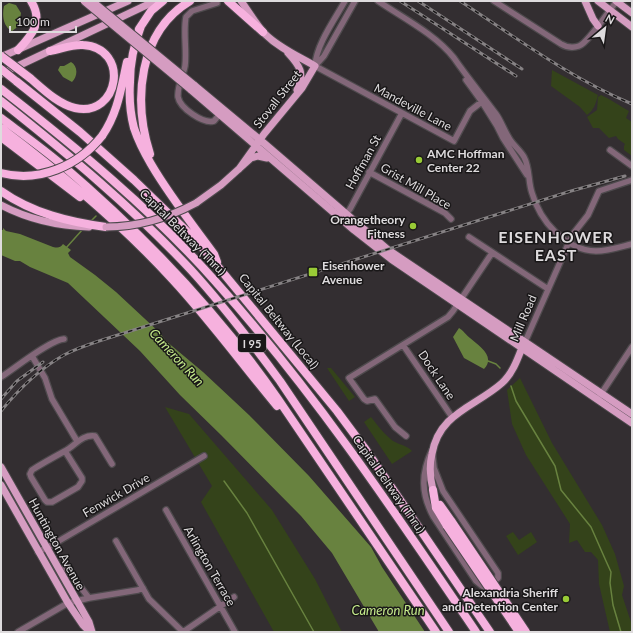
<svg xmlns="http://www.w3.org/2000/svg" width="633" height="633" font-family="Lato,sans-serif">
<style>
.green{fill:#34431a}
.water{fill:#68823f}
.lines{fill:none;stroke-linecap:round;stroke-linejoin:round}
.stream{stroke:#68823f;stroke-width:1.5}
.minor-casing{stroke:#4e4a4d;stroke-width:8}
.major-casing{stroke:#4e4a4d;stroke-width:9}
.highway-casing{stroke:#4e4a4d;stroke-width:10}
.minor{stroke:#836779;stroke-width:5.5}
.major{stroke:#d59cc1;stroke-width:7}
.highway{stroke:#f6b1de;stroke-width:8}
.rail-casing{stroke:#868284;stroke-width:3}
.rail{stroke:#191718;stroke-width:1.5;stroke-dasharray:4.5;stroke-linecap:butt}
.major-bridge-casing{stroke:#4e4a4d;stroke-width:9;stroke-linecap:butt}
.highway-bridge-casing{stroke:#4e4a4d;stroke-width:10;stroke-linecap:butt}
.major-bridge{stroke:#d59cc1;stroke-width:7}
.highway-bridge{stroke:#f6b1de;stroke-width:8}
.poi-dot{fill:#99cb36;stroke:#191718;stroke-width:1.5}
.labels{text-anchor:middle;dominant-baseline:central;stroke-width:3;stroke-linejoin:round;paint-order:stroke}
.shield{fill:#191718;stroke:#a3a0a2;stroke-width:1}
.shield-label{font-size:11px;font-weight:bold;fill:#dedbdd}
.street-label{font-size:12px;fill:#dedbdd;stroke:#191718}
.poi-label{font-size:12px;font-weight:bold;fill:#dedbdd;stroke:#191718;text-anchor:start}
.water-label{font-size:13px;font-style:italic;fill:#c4ea8b;stroke:#191718}
.district-label{font-size:16px;font-weight:bold;letter-spacing:1px;fill:#dedbdd;stroke:#191718}
</style>
<rect width="100%" height="100%" fill="#332e31"/>
<!-- green -->
<path class="green" d="M552,70L598,95C596,103 594,110 587,115L580,107L551,86Z
M601,95C610,99 620,106 629,111L626,118L632,122V156L624,150V146L625,144L618,139L616,136L609,138L599,128H593L587,117L597,110L598,97Z
M327,368H331L355,397L349,401Z
M520,378L552,443L602,525L615,554L624,586L622,595L632,625V632H610L599,584L598,560L591,552H585L577,540L569,543L570,524L526,455L512,424L507,390Z
M165,407L189,414L272,510L315,579L342,632H274L201,502L212,486Z
M371,417C378,426 384,434 393,441C398,444 408,446 412,451L392,464L364,422Z
M513,532L519,540L531,532L537,542L518,555L506,536Z"/>
<!-- water -->
<path class="water" d="M9,3L16,5L21,13L19,26L12,31C3,27 2,15 4,6Z
M71,62C78,66 78,76 72,82L63,77L58,70L60,66H64Z
M3,228L6,231L20,234L53,247C58,248 60,248 63,244L71,250L68,253L70,257L95,275L116,292L159,332L166,341L203,372L249,415L309,476L371,547L382,567L425,632H379L332,553L301,516L221,435L180,395L140,351L68,283L30,267L20,261H15L1,255V230H3Z
M459,328C463,330 466,335 470,338C479,346 496,356 484,369L464,358L453,337Z"/>
<g class="lines">
<!-- stream -->
<path class="stream" d="M90,222L96,216
M66,248L83,229
M488,361L496,364L500,368
M511,386L516,401L555,466L561,490L591,527L606,561L611,572L610,583L613,605L621,632
M224,481L247,513L314,632"/>
<defs>
<path id="minor" d="M378,1C403,18 435,34 454,58C467,77 482,95 496,114C501,121 504,130 509,138C513,145 520,150 524,157C530,168 528,182 532,193C540,221 565,250 596,251C608,251 620,247 632,244
M494,1L561,44C566,47 573,48 579,46C588,43 609,10 617,1
M217,3L192,11L186,17C183,31 187,51 185,66C183,76 177,87 178,97C180,108 203,124 214,121L219,115
M315,66L454,141L470,111L484,100
M315,66L324,56L355,1
M315,66C316,45 335,19 345,1
M466,80L482,102L497,126L503,138L527,175
M610,150L632,166
M369,172L445,213L451,219
M344,216L350,209L402,113
M469,237L548,289
M525,342L569,242L573,234L588,215L599,191L632,180
M403,345L452,417
M32,356L45,378L52,399L77,441
M1,377C15,368 50,340 64,339
M599,397L632,347
M406,436L395,427L375,399L367,401L364,399L349,378L448,317L453,311L492,253
M432,450L434,468L443,491L498,573V578L486,587L482,586L476,581L433,516C421,493 421,474 432,450Z
M65,451L82,478V481L78,487L52,502H47L45,500L31,477L30,474L32,470C43,463 54,457 65,451C75,446 82,434 95,436L112,464
M166,510L235,632
M116,541L149,599L183,632
M38,552L52,545L204,456
M65,567L89,598
M18,632L68,603L89,598L138,590L143,588
M183,632L234,597"/>
<path id="major" d="M585,1L593,19L598,26
M598,1L632,27
M616,1L632,13
M288,53C300,66 305,73 297,90
M1,57L128,1
M1,74L155,1
M194,85L265,144L387,249L632,414
M190,89L354,230L391,259L632,423
M239,169L264,134L302,88L315,66C298,56 279,48 265,34C256,24 249,12 241,1
M196,203L221,185L251,158L258,156L267,158
M1,205C28,219 59,226 89,227
M1,467L89,622L92,632
M1,485L68,603L83,625L90,632
M433,490C430,478 429,466 432,454C439,413 475,407 502,383C513,373 518,358 523,345"/>
<path id="highway" d="M228,1L263,32
M141,26C134,44 130,62 130,82C129,98 130,113 134,128C138,140 144,152 151,164C169,195 192,224 214,254L217,262
M139,29L151,11L163,1
M18,50C32,35 44,22 31,1
M30,78C43,89 58,104 75,108C119,118 131,48 83,45C73,44 61,49 50,51
M16,81L80,132L134,180L196,240L337,411L366,450L490,632
M1,89C77,148 151,209 215,281C313,390 394,511 476,632
M1,101C68,154 133,208 191,270C223,305 252,343 280,381L449,632
M1,118C21,133 42,148 61,164C143,234 217,311 278,399L436,632
M1,128C62,174 121,223 173,280C210,320 242,364 277,406
M102,136C118,113 121,88 127,62
M1,137L80,197
M150,154C133,101 138,32 190,1
M1,191C32,213 69,222 106,227
M433,490L436,508L447,526
M440,505L452,522"/>
</defs>
<!-- minor casing -->
<use href="#minor" class="minor-casing"/>
<!-- major casing -->
<use href="#major" class="major-casing"/>
<!-- highway casing -->
<use href="#highway" class="highway-casing"/>
<!-- minor -->
<use href="#minor" class="minor"/>
<!-- major -->
<use href="#major" class="major"/>
<!-- highway -->
<use href="#highway" class="highway"/>
<defs>
<path id="rail" d="M400,1L516,76
M418,1L522,69
M460,1C515,37 570,78 632,104
M1,399L17,381L43,362
M1,411C19,389 39,369 64,355C75,349 87,345 99,341L571,191L625,176"/>
</defs>
<!-- rail casing -->
<use href="#rail" class="rail-casing"/>
<!-- rail -->
<use href="#rail" class="rail"/>
<defs>
<path id="major-bridge" d="M84,1L190,89
M92,1L194,85
M106,227C139,227 168,218 196,203"/>
<path id="highway-bridge" d="M1,56L30,78
M1,69L16,81
M1,173C39,183 78,166 102,136
M452,522L526,632
M447,526L519,632"/>
</defs>
<!-- major-bridge casing -->
<use href="#major-bridge" class="major-bridge-casing"/>
<!-- highway-bridge casing -->
<use href="#highway-bridge" class="highway-bridge-casing"/>
<!-- major-bridge -->
<use href="#major-bridge" class="major-bridge"/>
<!-- highway-bridge -->
<use href="#highway-bridge" class="highway-bridge"/>
</g>
<!-- markers -->
<g class="poi-dot">
<circle cx="419" cy="160" r="4"/>
<circle cx="413" cy="226" r="4"/>
<rect x="308" y="267" width="10" height="10" rx="2"/>
<circle cx="566" cy="599" r="4"/>
</g>
<g class="labels">
<!-- shield labels -->
<rect class="shield" x="238" y="334" width="28" height="18" rx="3"/>
<g class="shield-label">
<text x="252" y="343">I 95</text>
</g>
<!-- street labels -->
<g class="street-label">
<text transform="translate(277 99) rotate(-52)">Stovall Street</text>
<text transform="translate(413 107) rotate(28)">Mandeville Lane</text>
<text transform="translate(363 162) rotate(-61)">Hoffman St</text>
<text transform="translate(416 186) rotate(30)">Grist Mill Place</text>
<text transform="translate(183 232) rotate(45)">Capital Beltway (Thru)</text>
<text transform="translate(523 318) rotate(-67)">Mill Road</text>
<text transform="translate(279 321) rotate(51)">Capital Beltway (Local)</text>
<text transform="translate(437 375) rotate(56)">Dock Lane</text>
<text transform="translate(389 484) rotate(55)">Capital Beltway (Thru)</text>
<text transform="translate(116 495) rotate(-30)">Fenwick Drive</text>
<text transform="translate(57 544) rotate(61)">Huntington Avenue</text>
<text transform="translate(210 566) rotate(60)">Arlington Terrace</text>
</g>
<!-- poi labels -->
<g class="poi-label">
<text x="427" y="153">AMC Hoffman<tspan x="427" dy="14">Center 22</tspan></text>
<text x="405" y="219" text-anchor="end">Orangetheory<tspan x="405" dy="14">Fitness</tspan></text>
<text x="322" y="265">Eisenhower<tspan x="322" dy="14">Avenue</tspan></text>
<text x="558" y="592" text-anchor="end">Alexandria Sheriff<tspan x="558" dy="14">and Detention Center</tspan></text>
</g>
<!-- water labels -->
<g class="water-label">
<text transform="translate(177 357) rotate(47)">Cameron Run</text>
<text x="388" y="610">Cameron Run</text>
</g>
<!-- district labels -->
<g class="district-label">
<text x="556" y="236">EISENHOWER<tspan x="556" dy="18">EAST</tspan></text>
</g>
</g>
<!-- border -->
<rect width="633" height="633" fill="none" stroke="#dedbdd" stroke-width="4"/>
<!-- north arrow -->
<g transform="translate(605 28) rotate(29)" stroke="#191718" stroke-width="3" paint-order="stroke">
<path d="M0-3L7 15L0 10L-7 15Z" fill="#dedbdd"/>
<text y="-6" font-size="11" font-weight="bold" text-anchor="middle" fill="#dedbdd">N</text>
</g>
<!-- scale -->
<path d="M10 26v6h66v-6" fill="none" stroke="#dedbdd" stroke-width="2"/>
<text x="16" y="26" font-size="12" fill="#dedbdd" stroke="#191718" stroke-width="3" paint-order="stroke">100 m</text>
</svg>
